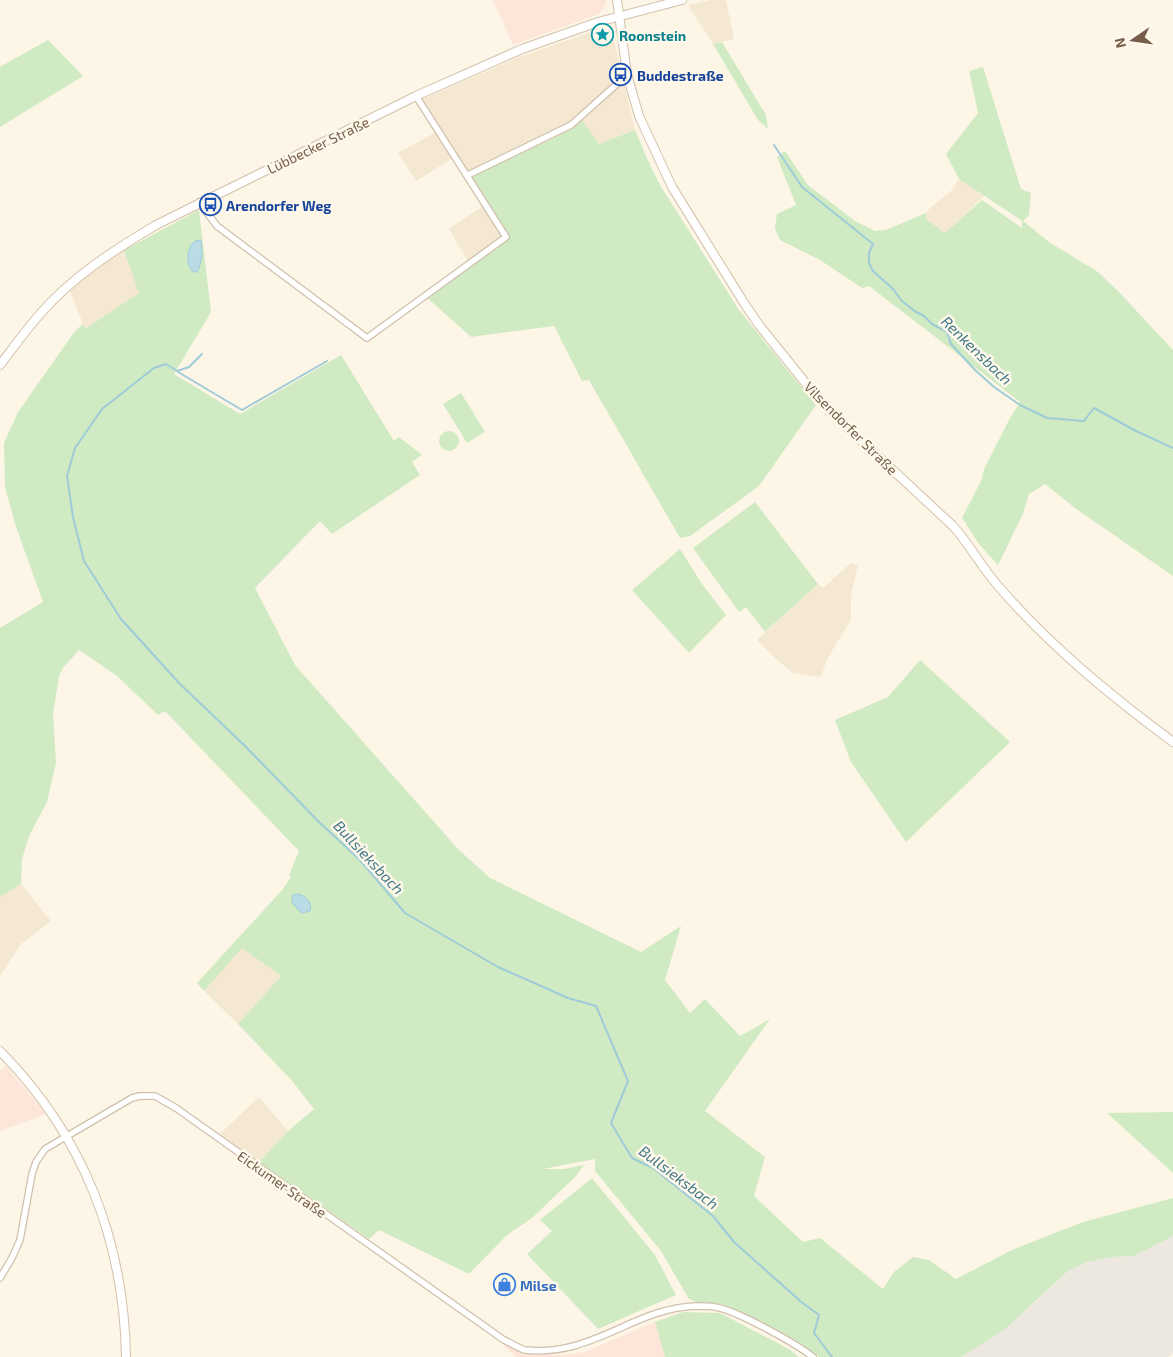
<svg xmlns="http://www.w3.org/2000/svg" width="1173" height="1357" font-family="'Exo 2',sans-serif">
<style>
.residential{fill:#f4e8d3}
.commercial{fill:#fde6d9}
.industrial{fill:#ece7df}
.green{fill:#d0ebc3}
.water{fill:#b9dce7;stroke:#9fcbd9}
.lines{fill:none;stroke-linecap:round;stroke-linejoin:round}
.stream{stroke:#9fcbd9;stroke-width:2}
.street-casing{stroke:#d0c0ae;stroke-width:8}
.secondary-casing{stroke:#d3c0ab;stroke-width:10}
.street{stroke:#fff;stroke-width:5.5}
.secondary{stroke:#fff;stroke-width:8}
.labels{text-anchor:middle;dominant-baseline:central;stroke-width:5;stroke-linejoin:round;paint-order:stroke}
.culture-label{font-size:14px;font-weight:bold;fill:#0d838f;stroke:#fff9ec;text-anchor:start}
.transit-label{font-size:14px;font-weight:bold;fill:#164399;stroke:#fff9ec;text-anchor:start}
.street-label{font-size:14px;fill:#765d4a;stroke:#fff9ec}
.shop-label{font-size:14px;font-weight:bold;fill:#366cbe;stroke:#fff9ec;text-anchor:start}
.water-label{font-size:15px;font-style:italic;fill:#43798a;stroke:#fff9ec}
</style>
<rect width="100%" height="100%" fill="#fdf5e5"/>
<!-- residential -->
<path class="residential" d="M710,0H726L734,39L713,44L688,5Z
M597,30L605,31L613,36L635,130L599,144L578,116L567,125L472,171L467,170L423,99L519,57Z
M436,132L453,158L416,181L398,153Z
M959,179L984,196L945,234L927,220L926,213L930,208L952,190Z
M484,205L503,236L468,262L449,229Z
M124,250L140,293L85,329L70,291L96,268Z
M851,563L858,565L851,595V620L827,659L821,677L793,673L775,658L757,640L818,584L823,588Z
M21,884L51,921L21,944L0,976V897Z
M242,947L281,976L238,1024L204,991Z
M259,1097L288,1131L259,1162L220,1134Z"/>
<!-- commercial -->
<path class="commercial" d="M493,0H606V4L599,14L513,45Z
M6,1066L46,1114L0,1131V1071Z
M655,1322L665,1357H516L503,1345L508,1346L524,1353L535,1355H562L584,1352Z"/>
<!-- industrial -->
<path class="industrial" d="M1173,1236V1353L1168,1357H961L1032,1305L1068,1271L1087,1262L1111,1257L1134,1256Z"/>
<!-- green -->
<path class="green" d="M48,40L83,76L0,127V67Z
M722,42L766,115L768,129L758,120L713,44Z
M983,67L1021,189L1031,193L1029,215L1023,221L1049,242L1098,272L1118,291L1173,350V576L1075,508L1045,484L1029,494L1023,514L998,565L979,544L962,518L982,479L984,469L1009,420L1020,402L869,286L862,288L820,260L780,240L775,228L777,214L796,205L777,157L785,151L808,185L855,221L875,231L886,230L926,213L927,220L945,233L982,200L1022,228V221L959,179L946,154L978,113L969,71Z
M582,120L599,144L635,130L650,165L660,185L739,310L816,405L759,486L690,536L680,538L589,380L582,381L554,326L471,337L423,294L503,236L467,179L568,131Z
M199,210L211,312L174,374L240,414L341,355L394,441L399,437L422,455L412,462L420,475L332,534L320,521L255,588L295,665L458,849L490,878L641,952L681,926L665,980L690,1013L705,999L740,1036L770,1019L705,1111L765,1157L754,1196L803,1242L820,1238L883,1289L894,1272L913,1257L929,1260L956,1279L1014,1249L1083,1222L1173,1198V1236L1134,1256L1111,1257L1087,1262L1068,1271L1005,1329L961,1357H819L797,1341L747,1315L722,1304L697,1302L689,1299L661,1251L595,1171V1159L543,1169H564L584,1165L576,1176L532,1218L507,1235L469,1274L379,1230L369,1239L259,1162L288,1131L314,1109L293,1082L238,1024L281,976L242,948L204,991L197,983L283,889L291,877L289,875L299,851L165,711L158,715L117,676L79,650L63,668L59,676L53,714L56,763L47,802L29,836L22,859L21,884L0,897V628L43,602L16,527L5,487L4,443L18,412L75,331L83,324L85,329L139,293L124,250Z
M461,393L485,432L467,443L443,404Z
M439 441a10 10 0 1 1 20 0a10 10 0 1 1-20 0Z
M755,502L818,584L765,632L746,607L739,612L693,548Z
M680,549L702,584L726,615L689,653L632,590Z
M920,660L1010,742L906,842L851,762L835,720L888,697Z
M1173,1112V1173L1107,1113Z
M592,1178L655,1255L676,1295L598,1329L527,1254L552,1231L540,1220Z
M683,1312L720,1313L789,1349L799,1357H665L655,1322Z"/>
<!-- water -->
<path class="water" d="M198,240L201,241C203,250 202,264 197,272H193C185,264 186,244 198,240Z
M297,894C305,895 313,902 310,911L302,913C297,908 289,903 293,895Z"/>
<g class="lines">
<!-- stream -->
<path class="stream" d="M774,145L802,187L873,244L869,253V263L873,271L893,289L902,301L916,312L924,316L932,324L947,332L951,344L975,370L994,387L1020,405L1047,418L1084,421L1094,408L1134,430L1173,448
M202,354L189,367L177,371L166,364L154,368L102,409L75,448L67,476L73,517L84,561L121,619L180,684L244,745L319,822L360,860L405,913L498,967L568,998L596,1006L628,1081L611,1123L632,1158L653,1168L713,1216L734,1242L799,1300
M178,372L242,410L327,361
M800,1301L819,1315L814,1333L832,1357"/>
<defs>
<path id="street" d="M468,175L571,125L617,84L628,77
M199,202L217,226L367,338L506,237L416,96
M0,1278L12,1258L20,1240L32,1174L36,1162L45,1149L132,1098L140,1096H155L176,1108L504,1340C511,1343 518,1348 525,1350C594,1357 633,1308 696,1306C702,1306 709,1306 715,1307C736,1310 795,1343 813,1357"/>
<path id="secondary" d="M617,0L627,74L639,116L672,187L744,303L759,325L816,396L839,420L953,526C970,545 982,568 999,587C1050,646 1111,696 1173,742
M0,365C13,348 26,330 40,314C72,277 114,250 156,225L416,96L522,49L598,22L682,0
M0,1051C83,1135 124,1240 126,1357"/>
</defs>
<!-- street casing -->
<use href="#street" class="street-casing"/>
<!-- secondary casing -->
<use href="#secondary" class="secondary-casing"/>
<!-- street -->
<use href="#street" class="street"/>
<!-- secondary -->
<use href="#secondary" class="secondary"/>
</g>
<!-- icons -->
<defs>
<symbol id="sight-ring" viewBox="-11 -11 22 22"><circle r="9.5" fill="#fff9ec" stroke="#0f9aa8" stroke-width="1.5"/><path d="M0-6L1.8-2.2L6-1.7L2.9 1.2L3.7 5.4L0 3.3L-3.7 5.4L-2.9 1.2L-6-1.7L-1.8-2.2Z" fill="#0f9aa8"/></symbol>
<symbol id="bus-ring" viewBox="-11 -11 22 22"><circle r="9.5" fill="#fff9ec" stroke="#1a4fb4" stroke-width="1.5"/><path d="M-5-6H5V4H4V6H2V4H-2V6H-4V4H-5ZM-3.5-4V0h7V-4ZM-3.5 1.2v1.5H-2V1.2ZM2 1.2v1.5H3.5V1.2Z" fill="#1a4fb4"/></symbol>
<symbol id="shop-ring" viewBox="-11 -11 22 22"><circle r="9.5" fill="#fff9ec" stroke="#3f7fe0" stroke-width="1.5"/><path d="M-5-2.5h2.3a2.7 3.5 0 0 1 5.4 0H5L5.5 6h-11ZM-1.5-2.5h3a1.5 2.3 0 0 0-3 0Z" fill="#3f7fe0"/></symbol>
</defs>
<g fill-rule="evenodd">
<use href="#sight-ring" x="590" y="22" width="25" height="25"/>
<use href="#bus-ring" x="608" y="62" width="25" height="25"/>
<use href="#bus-ring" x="198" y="192" width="25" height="25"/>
<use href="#shop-ring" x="492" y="1272" width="25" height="25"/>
</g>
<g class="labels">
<!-- culture labels -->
<g class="culture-label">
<text x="619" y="35">Roonstein</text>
</g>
<!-- transit labels -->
<g class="transit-label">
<text x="637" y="75">Buddestraße</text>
<text x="226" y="205">Arendorfer Weg</text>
</g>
<!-- street labels -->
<g class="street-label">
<text transform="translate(318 145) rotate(-26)">Lübbecker Straße</text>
<text transform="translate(851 428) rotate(45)">Vilsendorfer Straße</text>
<text transform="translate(282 1184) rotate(35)">Eickumer Straße</text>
</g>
<!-- shop labels -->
<g class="shop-label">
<text x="520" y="1285">Milse</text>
</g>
<!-- water labels -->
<g class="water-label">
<text transform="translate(977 350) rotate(44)">Renkensbach</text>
<text transform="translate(369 857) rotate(47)">Bullsieksbach</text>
<text transform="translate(679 1177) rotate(37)">Bullsieksbach</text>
</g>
</g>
<!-- north arrow -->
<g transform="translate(1133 40) rotate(257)" stroke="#fff9ec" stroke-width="4" paint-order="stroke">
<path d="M0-4L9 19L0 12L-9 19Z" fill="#765d4a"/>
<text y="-8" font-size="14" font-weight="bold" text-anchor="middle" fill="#765d4a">N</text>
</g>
</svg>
